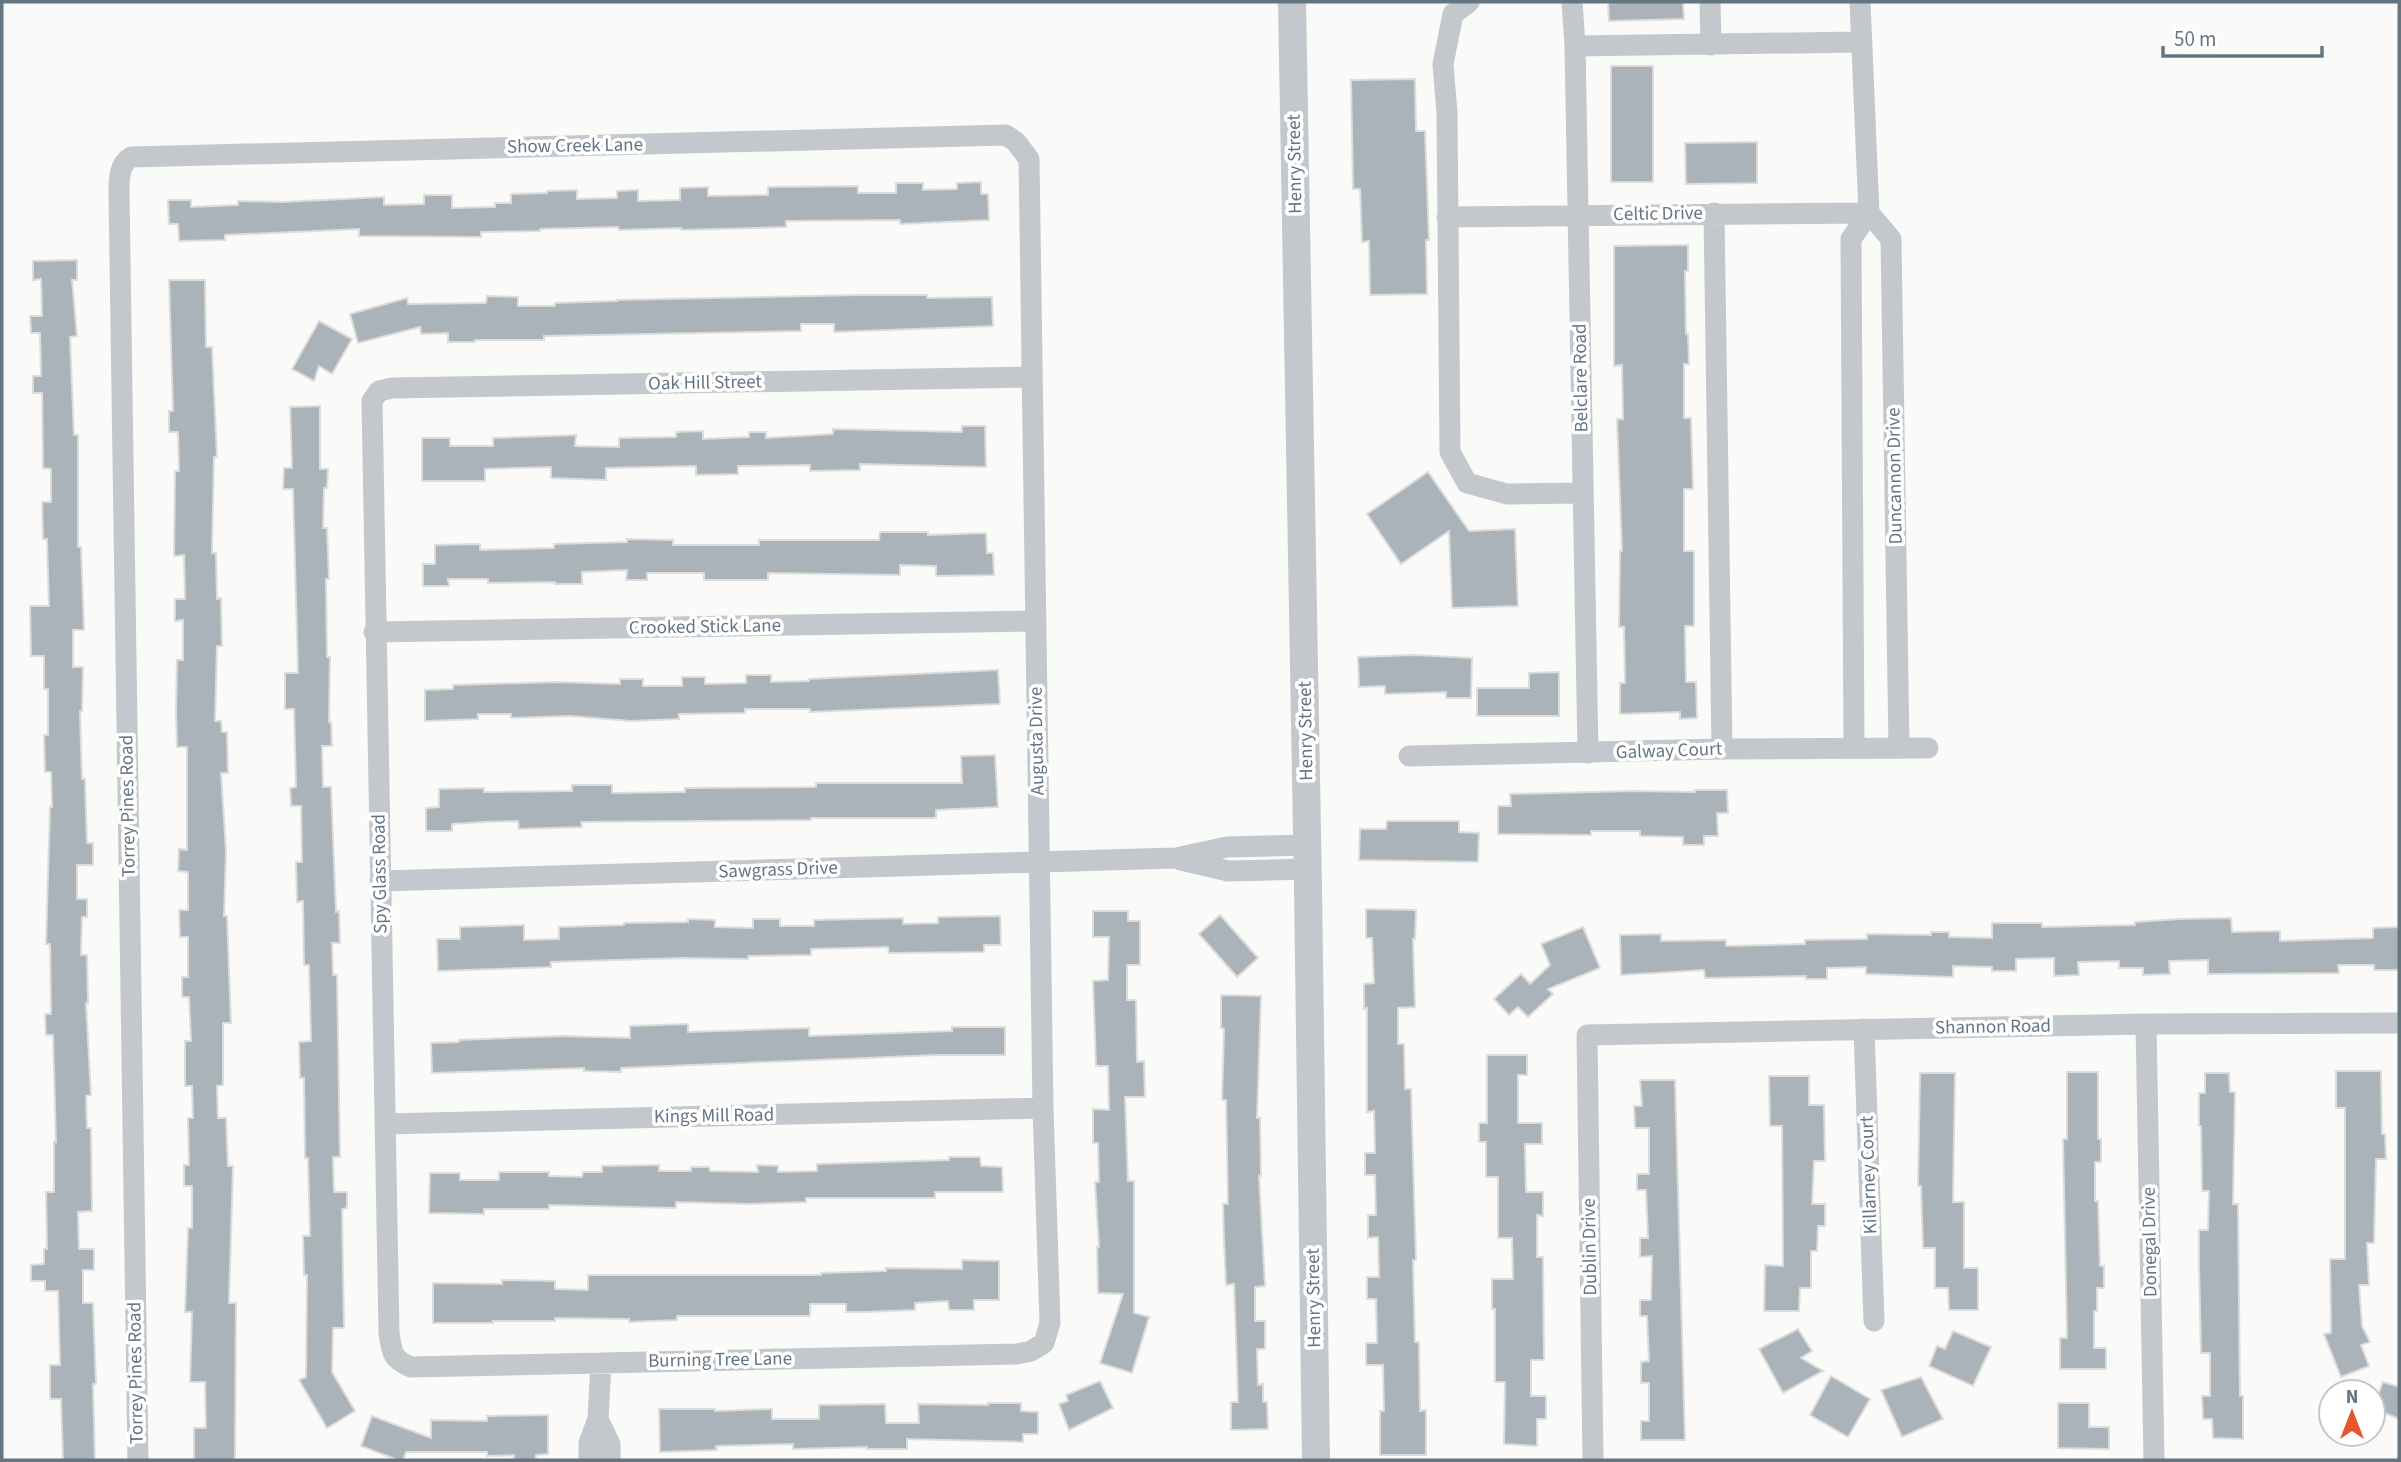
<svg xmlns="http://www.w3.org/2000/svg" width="2401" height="1462" font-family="'Source Sans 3',sans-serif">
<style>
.building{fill:#aab3b9;stroke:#dcdcda;stroke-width:2}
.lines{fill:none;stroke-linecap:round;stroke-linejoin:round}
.minor{stroke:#c3c8cc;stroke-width:21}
.tertiary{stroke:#c3c8cc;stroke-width:28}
.labels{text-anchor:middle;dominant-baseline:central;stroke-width:7;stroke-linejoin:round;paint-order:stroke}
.street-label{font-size:19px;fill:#657683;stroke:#fff}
</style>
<rect width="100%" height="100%" fill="#fafaf8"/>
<!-- building -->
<path class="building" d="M1608,2H1683L1684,19L1609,21Z
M1611,66H1653V182H1611Z
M1415,79L1416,131H1425L1429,240H1426L1427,294L1370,295L1369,241L1362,242L1360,189H1353L1351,80Z
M1757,142V183L1686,184L1685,143Z
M981,182V194H988L989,220L900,224V220L786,221V227L681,230V228L619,230L618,227L540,229V231L481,232V237L359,236V229L225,235V240L179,241L178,224H169L168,200H191V207L238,205V201L282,202L384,197V205L424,204V195H452V208L495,207V203H511V194L547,193V191L577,190V199L617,198V191L638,190V201L680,200V188L708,187V196L768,195V187L858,186V193H896V183H923V190L957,189V183Z
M1688,245V271H1685L1686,334H1688L1689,364H1684V418H1691L1693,489H1684V551H1694V626H1685L1686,682H1696L1697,718L1680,719V712L1620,714V683H1625L1624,627H1619L1620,551H1622L1617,419H1623L1622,365L1614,366V246Z
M77,260V280H72L77,336L70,337L74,435H78V547H81L84,630H73V667H83L82,711H80L82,779H85L87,843H93V865H77V899H87V917H82L81,955H87L88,1003H86L91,1095L86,1096L87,1128H91L92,1211L78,1212L79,1249H94V1270H83V1303H93L96,1384H93L95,1460H63L61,1399H50V1365H60L58,1291H45V1281H31V1265L44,1264V1249H47L46,1192H54V1142H56L53,1035H46L45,1014H51L50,944H46L50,807H52L51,772H45L44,735H48V689H44V656H31L30,606H49L47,539H43L42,502H51V469L43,468L42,393H33V376H41L40,333H31L30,316H42L41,279L33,280V261Z
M169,280H205L206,347H212L217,457H214L212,553H216L217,599L221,598L222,646H217L215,721H221L222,732H227L228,773H221L226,851L224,916H227L231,1023H223V1085L217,1086L218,1118H226L228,1166H233L229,1303H236L235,1460H194V1428H206L205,1382H190L192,1312H185L188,1228H192V1186H184V1165H189L188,1118H193L192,1086H185V1041H191L189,997H182V977H188V937H180L179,910H188V872L178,871L179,849L187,850V747H177L176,713L177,660H183V620L175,621V599H185L184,555L174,556L175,471H179L178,432H169V411H173Z
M859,295H927V298L992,297L993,326L834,332V324H801V331L544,336V340H475V342H448V333L421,334L420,327L358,343L350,314L407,298L408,304L486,303L487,296L518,297V306H555V303L617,301V300Z
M319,321L352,339L332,374L319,366L314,381L292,369Z
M320,406V469H328L327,488H324L323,528H327L329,579H326L327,657H330L329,722H331L332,746H322L323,787H331L336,912L339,911L340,943H332L333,975H337L340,1157H333L334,1192H347V1208L342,1209L344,1328H333L332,1372L355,1411L327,1428L299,1380L306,1377L307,1275H304L303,1236H310L308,1158H305L304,1078H300L299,1042L311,1041L309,965H304L303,901L297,902L296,862H302L301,806H291L290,788L296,787L294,709H285V673H298L293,489H283L284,468H292L290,407Z
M962,426H985L986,467L860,464V470L810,471V465L738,466V474L696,475V466L606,468V480L551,478V467L485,469V481H422V438H450V446H493V438L576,435L575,446L619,447V438L676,437V432L703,431V439L749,437V432H766V438L833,434V429L962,432Z
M1428,472L1469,531L1515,529L1518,606L1452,608L1449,531L1401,564L1367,514Z
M880,532H928V535L986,533L987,553H993L994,575L936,576V566L900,565V575L768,573V580H704V573H647V580H626L627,570L582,572V584H555V582L488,583V579H448L449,586H423V564H435V545L480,544V550L554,548V544L627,542V539L673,540V545H759V540H879Z
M1414,655L1472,658L1471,698H1446V692L1385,694V686L1359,687L1358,657Z
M998,670L1000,704L810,712V709H745V713L679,714V719L631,721L570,716L511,718V714H478V719L425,721V690L453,689V685L558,682L620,684V679H643V686H682V677H705V684L746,683V675H771V682L809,681V679Z
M1559,672V716H1477V688H1529V673Z
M995,755L998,807L936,810V818H811V820L581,822L582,827L519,829L518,821L485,822L452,824V831H426V808L439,807V789L484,788V792L572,791V785H612V793L685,792V788L816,787V783H962L961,756Z
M1695,790H1727L1728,813H1717L1718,836H1704V845H1683V837L1640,836V831H1591V835L1498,834V806H1511L1510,794L1633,791L1695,792Z
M1387,821H1459V832L1479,833L1478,862L1359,860L1360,829H1386Z
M1366,909L1416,910L1415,939H1413L1415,1007L1398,1008V1044H1404L1405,1089H1411L1416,1260H1413L1415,1342H1419L1420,1411L1426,1410V1455H1380V1411H1384L1383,1365H1366V1343H1377L1376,1299H1367V1277H1379L1378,1237L1368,1238V1215H1376L1375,1175H1365V1153H1375L1374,1111L1367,1112V1008L1364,1009V984L1374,983L1372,938H1366Z
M1093,911H1128V921H1140V965H1127V1000H1136L1137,1062L1144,1061L1145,1097H1125L1128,1181H1134V1313L1149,1317L1132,1373L1100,1363L1123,1294L1098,1293L1097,1247H1099L1095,1182H1099L1098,1143H1093V1109L1109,1110L1108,1066H1096L1093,981L1108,980L1109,937H1093Z
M1220,915L1258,958L1237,977L1199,934Z
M1000,916L1001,945H984V952L889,953L888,947L811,949V955L748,956V959L682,958L551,962V967L438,971L437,939H460V927L524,925V940L559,939V927L624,925V923L688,922V919L715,920V927L753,928V919H780V926H814V920L903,918V924L938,923V917Z
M2231,918L2232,932L2280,931V941L2373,938V928L2399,927V970H2374V965H2338L2339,973L2208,974V960L2169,961L2170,974L2143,975V968H2119V961L2078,962L2079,975L2054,976V958L2016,959V971H1992V967L1953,966V977L1866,974V967L1827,968V979H1806V976L1705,978L1704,970L1621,975L1620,935L1661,934V941L1726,940V946L1805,944V940L1867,939V934L1931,935V932H1949V937L1992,938V923H2042V927L2135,925V922L2180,919Z
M1583,927L1600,968L1548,989L1553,994L1528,1017L1518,1007L1509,1015L1494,999L1521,974L1530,984L1550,965L1541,944Z
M1221,995L1261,996L1257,1118H1260L1261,1176H1259L1265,1286L1255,1287V1321H1265V1349H1257L1258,1385L1263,1384V1402H1267L1268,1429L1231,1430V1402H1238L1237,1366L1234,1284L1226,1285L1224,1240L1223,1204H1228L1226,1100H1222L1224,1029L1221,1028Z
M688,1024V1032L809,1028V1036L952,1031V1027H1005V1055H937L621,1068V1072L584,1071V1068L432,1073L431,1043L459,1042V1040L563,1036L630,1038V1026Z
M1487,1055H1527V1075H1518V1123H1542V1144H1525L1526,1192H1543V1216L1537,1215V1257H1543L1544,1360H1531V1396H1546V1419H1537V1446L1504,1444L1505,1382H1495V1309H1492V1279H1513L1512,1238H1498V1177H1486V1142H1479V1123H1487Z
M2336,1071H2381L2382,1134H2385L2386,1159H2376L2374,1243H2367L2369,1285H2359L2362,1326L2370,1342L2361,1345L2369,1366L2341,1377L2324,1334L2331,1333L2330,1259H2345V1108H2336Z
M2067,1072H2098V1139H2101V1162H2095V1201H2098L2100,1266H2104V1288H2097V1311H2094V1348H2106V1369H2060V1338H2067L2063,1139H2067Z
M1920,1073H1955L1953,1202H1964V1268H1978V1310H1949L1948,1288H1935V1248H1923L1921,1186H1918Z
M2205,1073H2229L2230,1092H2235L2233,1204H2238L2240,1396H2243V1439L2213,1438L2212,1419H2203L2202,1396H2210V1353H2201L2199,1265V1230H2208L2209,1191H2202L2201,1126H2199V1093H2205Z
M1769,1076H1809V1105H1824L1825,1161H1814L1812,1204H1825V1226H1818L1817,1251H1811V1288H1800L1799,1311H1764L1765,1265L1783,1266L1782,1126H1770Z
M1640,1080H1675L1685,1440H1641V1421H1649V1383H1641V1362L1649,1361L1647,1316H1640V1300H1651L1652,1256L1640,1257V1238H1648L1646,1190H1637V1174H1649V1128H1635L1634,1106H1642Z
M949,1157H980L981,1166L1002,1167L1003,1192H935V1198H806V1202L750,1204L676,1202V1208L549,1205V1209H484V1214L429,1213L430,1173H460V1180H499V1172H549V1176L582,1177L583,1172H602V1166L659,1165V1171H691V1167H709L710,1171L758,1172L757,1165L778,1166V1172L817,1171V1164L949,1160Z
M962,1260L999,1261V1300H974V1310H949L948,1301L915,1303V1310L864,1312H846V1304H810V1316H677V1320L629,1322V1319L555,1318V1321H493V1323H433V1283L502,1284V1280L555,1281V1289L588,1290V1275H821V1273L886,1271V1268L962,1269Z
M1798,1329L1812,1351L1801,1358L1823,1371L1783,1393L1759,1349Z
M1953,1331L1991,1347L1973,1386L1929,1366L1937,1346L1945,1349Z
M1831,1376L1870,1399L1848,1437L1810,1415Z
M1921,1377L1943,1419L1902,1437L1881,1390Z
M1100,1381L1113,1408L1069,1430L1059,1404L1068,1401L1066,1395Z
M2383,1382L2399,1387V1419L2373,1408Z
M988,1403H1021V1411L1038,1412V1434H1023V1442L907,1439V1449H867V1447L793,1449V1444L716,1446L717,1450L660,1452L659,1409H715V1411L772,1409V1419H819V1405L885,1404L886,1423H919L918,1404L988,1405Z
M2058,1403H2089V1427H2109V1449L2058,1448Z
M548,1415V1454L536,1455L535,1460H514V1455L487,1456V1452H406L403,1460H398L361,1446L372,1416L431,1438V1420L487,1421V1416Z"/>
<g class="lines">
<!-- minor -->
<path class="minor" d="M1469,2L1453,14L1443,64L1447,113L1450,452L1467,483L1507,494L1583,493
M1572,2L1575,46L1588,753
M1710,2L1711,45
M1575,46L1860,42
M1714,213L1722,749
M1869,213L1891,239L1899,748
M1447,217L1869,213
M374,632L1035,621
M1854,748L1851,239L1869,213L1860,2
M1409,756L1722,749L1928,748
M1181,860L1228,871L1308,869
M380,881L1176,858L1227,847L1307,845
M2146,1024L2154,1460
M1864,1029L1874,1321
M386,1124L1043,1108
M598,1419L610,1444V1460
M138,1460L119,192C119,179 119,164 131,157L1006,135L1016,142L1029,159L1043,1108L1050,1323L1044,1343L1031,1351L1017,1354L411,1367C392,1359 392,1353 389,1333L372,401L379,391L392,388L1032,377
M589,1460V1443L598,1419L601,1363
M1593,1460L1587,1035L2146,1024L2399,1023"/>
<!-- tertiary -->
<path class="tertiary" d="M1292,2L1308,888L1316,1460"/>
</g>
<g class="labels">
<!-- street labels -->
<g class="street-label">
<text transform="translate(575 146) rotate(-1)">Show Creek Lane</text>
<text transform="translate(1295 164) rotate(-91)">Henry Street</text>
<text transform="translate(1658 214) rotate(-1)">Celtic Drive</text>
<text transform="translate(1581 378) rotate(-91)">Belclare Road</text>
<text transform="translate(705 383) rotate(-1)">Oak Hill Street</text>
<text transform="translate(1895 476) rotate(-91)">Duncannon Drive</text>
<text transform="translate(705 627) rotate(-1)">Crooked Stick Lane</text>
<text transform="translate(1306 731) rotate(-91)">Henry Street</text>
<text transform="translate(1037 741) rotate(-91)">Augusta Drive</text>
<text transform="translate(1669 751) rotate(-2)">Galway Court</text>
<text transform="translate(128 806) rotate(-91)">Torrey Pines Road</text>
<text transform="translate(778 870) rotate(-2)">Sawgrass Drive</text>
<text transform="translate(380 874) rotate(-91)">Spy Glass Road</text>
<text transform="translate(1993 1027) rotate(-1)">Shannon Road</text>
<text transform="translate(714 1116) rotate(-1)">Kings Mill Road</text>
<text transform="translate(1869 1175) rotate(-92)">Killarney Court</text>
<text transform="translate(2150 1242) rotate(-91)">Donegal Drive</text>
<text transform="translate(1590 1247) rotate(-91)">Dublin Drive</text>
<text transform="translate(1314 1298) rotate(-91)">Henry Street</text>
<text transform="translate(720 1360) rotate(-1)">Burning Tree Lane</text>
<text transform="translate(136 1373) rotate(-91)">Torrey Pines Road</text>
</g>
</g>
<!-- border -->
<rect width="2401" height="1462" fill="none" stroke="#657683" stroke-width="7"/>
<!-- north arrow -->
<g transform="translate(2352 1413)"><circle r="33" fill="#ffffff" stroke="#c1c8cd" stroke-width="2"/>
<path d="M0-5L12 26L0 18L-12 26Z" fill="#e4572e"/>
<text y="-10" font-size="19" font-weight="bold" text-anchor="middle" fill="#657683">N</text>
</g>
<!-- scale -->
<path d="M2163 46v10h159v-10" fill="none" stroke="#657683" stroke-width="3.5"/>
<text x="2174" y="46" font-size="21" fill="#657683" stroke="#ffffff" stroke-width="5" paint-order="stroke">50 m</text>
</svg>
